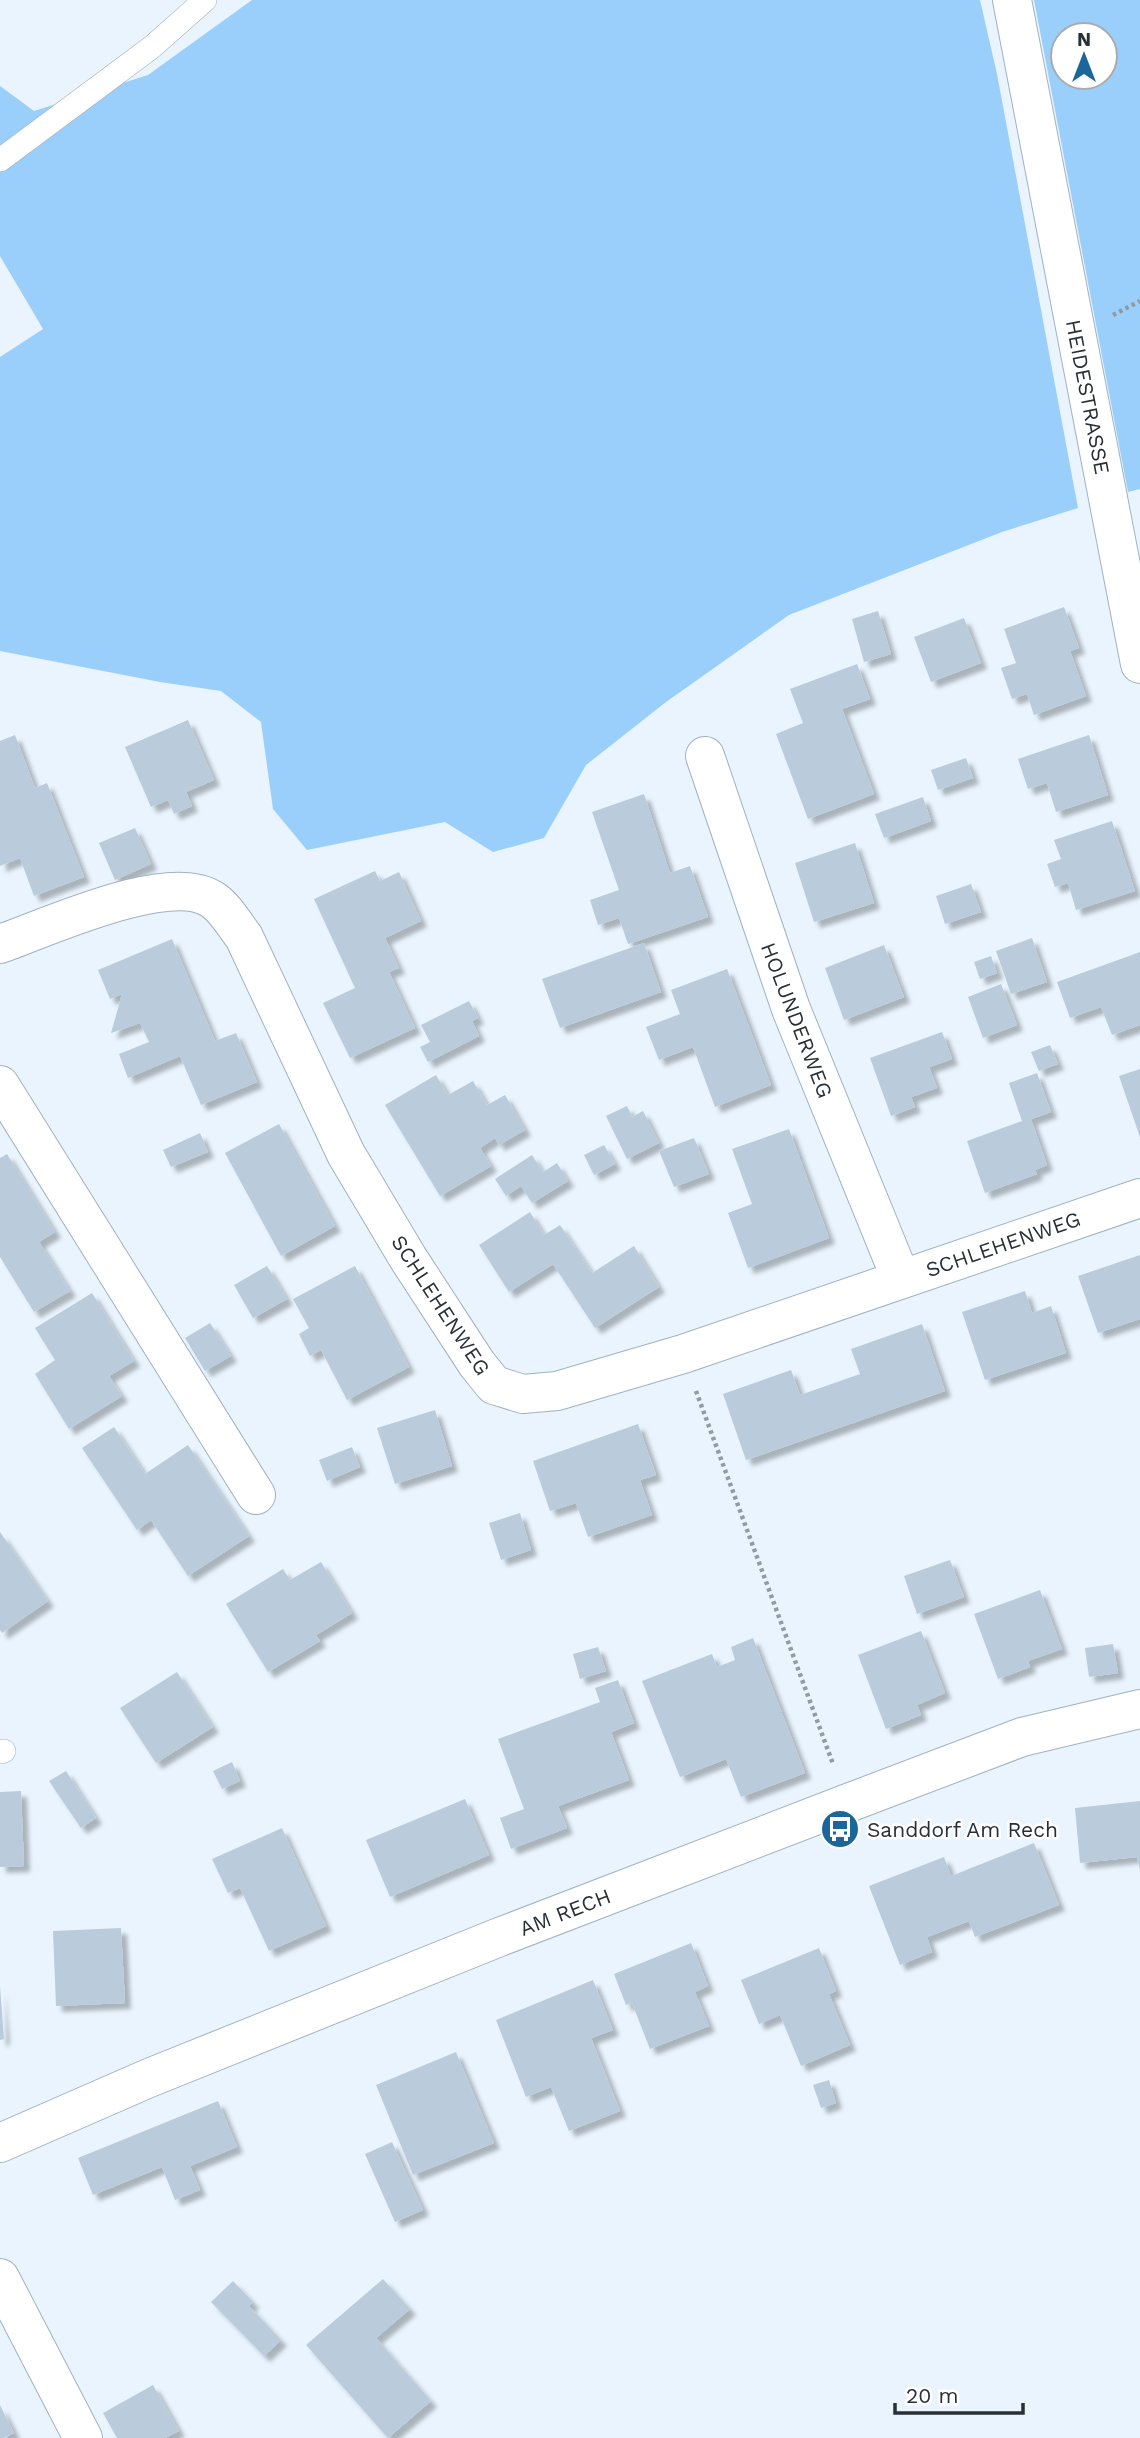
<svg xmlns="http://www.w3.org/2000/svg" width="1140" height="2438" font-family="'Work Sans',sans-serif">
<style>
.green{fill:#9acffb;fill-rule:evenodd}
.building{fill:#baccdb;filter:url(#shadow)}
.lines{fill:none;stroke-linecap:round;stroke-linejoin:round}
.service-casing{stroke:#a0b2c0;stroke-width:24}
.minor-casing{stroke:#a0b2c0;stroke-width:40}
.path{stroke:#919ba3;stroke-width:4.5;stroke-dasharray:3.5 3.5;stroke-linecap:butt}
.service{stroke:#fff;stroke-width:23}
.minor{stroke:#fff;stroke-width:38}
.labels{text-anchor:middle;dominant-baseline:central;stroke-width:5;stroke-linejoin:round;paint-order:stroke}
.street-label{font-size:21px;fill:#282f35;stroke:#fff}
.poi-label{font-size:21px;fill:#282f35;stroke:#fff;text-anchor:start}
</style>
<defs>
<filter id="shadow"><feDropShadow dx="6" dy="6" stdDeviation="2" flood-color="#0004"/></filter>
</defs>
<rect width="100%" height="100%" fill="#e9f4fe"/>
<!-- green -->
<path class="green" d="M252,0H980L997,74L1078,508L1002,532L789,615L666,702L586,765L544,838L493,852L445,822L307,850L273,809L261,722L221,691L160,682L0,651V357L43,329L0,256V86L34,111L148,75Z
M1034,0H1140V489L1128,492ZM1105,35V77H1063V35Z"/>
<!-- building -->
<path class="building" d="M1064,607L1079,648L1070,651L1086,696L1034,715L1027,694L1012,699L1001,668L1016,663L1004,629Z
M878,611L891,654L864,662L852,619Z
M964,618L981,663L931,682L914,637Z
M857,664L870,699L842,709L874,794L808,819L776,734L803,723L790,689Z
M188,720L214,780L186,792L192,806L174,814L168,800L151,807L125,747Z
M15,735L35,788L47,783L84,877L34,896L20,858L0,866V741Z
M1089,735L1108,795L1056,812L1047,783L1028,789L1018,759Z
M966,758L973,778L938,790L931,770Z
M644,794L670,873L690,866L708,917L628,944L619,918L598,925L590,900L619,890L592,812Z
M923,797L931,821L884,838L875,814Z
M1112,821L1135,891L1076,910L1068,883L1055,887L1047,864L1061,859L1054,840Z
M135,828L151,864L115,880L99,843Z
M855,843L874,903L814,922L795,863Z
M375,871L380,881L399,872L421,921L385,938L399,968L389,972L415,1028L350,1058L323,1003L355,988L314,899Z
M971,884L981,912L945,924L936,896Z
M1032,938L1047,982L1011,994L996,951Z
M172,939L215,1041L236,1033L257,1082L201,1105L180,1056L128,1078L119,1054L149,1042L140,1023L111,1033L122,994L110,999L98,970Z
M644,943L661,992L560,1028L542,979Z
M884,945L904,997L844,1020L825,968Z
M1140,952V1025L1112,1035L1101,1007L1070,1018L1057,982Z
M991,956L997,973L980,979L974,962Z
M727,969L771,1085L715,1107L693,1047L659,1060L646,1027L680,1014L671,990Z
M1001,984L1017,1025L983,1038L968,997Z
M469,1001L478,1018L472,1021L479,1036L428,1062L420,1047L430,1042L421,1025Z
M942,1032L952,1059L929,1067L937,1088L911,1097L915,1107L891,1116L870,1058Z
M1050,1045L1058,1064L1039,1071L1031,1052Z
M1140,1069V1137L1119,1076Z
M1037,1073L1051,1112L1031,1119L1047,1165L1035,1170L1037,1174L985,1193L967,1141L1022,1121L1009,1083Z
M436,1075L448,1095L473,1081L487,1105L505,1095L525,1130L499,1145L495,1138L480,1148L491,1166L440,1196L385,1105Z
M627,1106L632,1117L643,1111L659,1143L627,1159L606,1116Z
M279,1124L335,1226L281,1256L225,1153Z
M789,1129L829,1238L748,1268L728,1213L752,1204L732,1149Z
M200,1133L208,1152L171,1167L163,1150Z
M694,1138L709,1174L674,1187L659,1151Z
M604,1145L615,1164L594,1175L584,1155Z
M7,1154L55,1232L39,1242L70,1291L34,1312L0,1257V1158Z
M532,1155L543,1172L557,1163L568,1181L532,1203L521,1186L506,1196L495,1179Z
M530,1212L544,1235L560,1225L592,1273L634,1246L659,1287L595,1328L553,1264L509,1292L479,1245Z
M1140,1255V1319L1098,1333L1078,1276Z
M267,1266L287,1299L253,1318L234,1285Z
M355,1266L409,1367L347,1400L321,1350L310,1356L299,1334L309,1328L293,1299Z
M1025,1291L1032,1313L1051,1306L1066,1353L985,1380L962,1312Z
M92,1293L134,1361L109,1376L122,1396L69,1429L35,1374L55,1360L35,1328Z
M210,1323L231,1356L205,1371L185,1338Z
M922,1324L945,1391L746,1460L723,1394L791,1370L800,1395L860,1374L851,1349Z
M435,1410L452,1466L395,1484L377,1428Z
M638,1424L656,1475L640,1480L652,1515L588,1537L576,1503L550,1511L533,1461Z
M114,1427L145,1474L188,1445L249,1536L188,1576L151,1520L137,1530L82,1448Z
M352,1447L360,1467L327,1481L319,1460Z
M520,1513L531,1550L501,1560L489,1523Z
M0,1532L48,1601L2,1633L0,1630Z
M950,1560L964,1597L917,1614L904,1576Z
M321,1562L352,1613L316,1635L320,1641L268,1672L226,1604L283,1569L290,1580Z
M1040,1590L1062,1649L1028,1661L1030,1667L998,1679L974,1614Z
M921,1631L945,1693L917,1705L921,1715L886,1729L858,1655Z
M753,1638L805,1773L741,1797L726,1759L680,1777L642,1681L712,1654L717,1667L735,1660L731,1647Z
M1113,1644L1118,1673L1089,1677L1085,1648Z
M598,1647L606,1671L580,1679L573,1654Z
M177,1672L213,1727L156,1763L120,1708Z
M618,1680L634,1723L611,1732L629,1780L558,1806L567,1828L511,1849L500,1818L524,1809L498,1739L600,1702L595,1688Z
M232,1762L240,1781L222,1789L213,1771Z
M66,1771L96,1818L81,1828L49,1781Z
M21,1791L24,1866L0,1867V1792Z
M465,1799L489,1855L390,1897L366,1840Z
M1140,1801V1870L1137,1857L1080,1863L1075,1808Z
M282,1828L326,1926L269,1951L240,1888L228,1893L212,1859Z
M1034,1843L1059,1905L975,1937L969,1921L927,1937L932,1952L900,1965L869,1886L944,1857L951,1876Z
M121,1928L125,2003L56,2006L53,1931Z
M691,1943L708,1986L695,1992L709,2026L650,2049L632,2003L626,2005L614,1974Z
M819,1948L836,1991L829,1994L850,2045L801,2066L780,2015L759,2024L741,1980Z
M593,1980L613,2030L591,2038L620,2111L569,2131L551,2087L526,2097L496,2020Z
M0,1986L4,2039L0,2040Z
M456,2052L494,2143L413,2175L376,2085Z
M829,2080L836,2103L821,2108L813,2085Z
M218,2101L237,2147L190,2166L200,2190L175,2200L162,2167L93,2195L78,2158Z
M392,2142L423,2210L395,2222L365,2154Z
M383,2279L410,2309L376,2338L431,2401L388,2438L306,2345Z
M233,2281L253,2302L249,2306L281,2340L264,2356L211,2302Z
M153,2385L179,2431L165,2438H117L103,2413Z
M0,2405L14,2433L4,2438H0Z"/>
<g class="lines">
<defs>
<path id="service" d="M0,160L152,47L205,0
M0,1752L4,1751"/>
<path id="minor" d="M1012,0L1140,664
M705,756L791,1009L901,1279
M0,944C46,928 170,870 213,900C226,909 234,924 244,937L346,1154L408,1258L477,1364L494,1385L523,1394L557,1391L683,1354L1140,1198
M0,1085L256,1495
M0,2143L149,2078L497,1938L848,1803L1022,1737L1140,1709
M0,2278L83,2438"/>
</defs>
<!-- service casing -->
<use href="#service" class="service-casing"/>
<!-- minor casing -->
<use href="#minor" class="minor-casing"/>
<!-- path -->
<path class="path" d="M1113,315L1140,301
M696,1391L833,1764"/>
<!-- service -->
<use href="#service" class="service"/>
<!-- minor -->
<use href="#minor" class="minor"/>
</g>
<!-- icons -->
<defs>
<symbol id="bus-disc" viewBox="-11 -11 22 22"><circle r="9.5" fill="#1c679a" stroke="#fff"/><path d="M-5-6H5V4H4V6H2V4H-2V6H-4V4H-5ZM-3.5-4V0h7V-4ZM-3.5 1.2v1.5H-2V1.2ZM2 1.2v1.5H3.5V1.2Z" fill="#fff"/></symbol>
</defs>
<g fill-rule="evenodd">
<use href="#bus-disc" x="818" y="1807" width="44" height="44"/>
</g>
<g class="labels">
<!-- street labels -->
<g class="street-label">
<text transform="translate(1088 397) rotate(79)">HEIDESTRASSE</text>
<text transform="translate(797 1020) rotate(69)">HOLUNDERWEG</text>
<text transform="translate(1003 1244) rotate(-19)">SCHLEHENWEG</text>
<text transform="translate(441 1305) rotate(57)">SCHLEHENWEG</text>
<text transform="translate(565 1912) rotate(-21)">AM RECH</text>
</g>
<!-- poi labels -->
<g class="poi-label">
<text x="867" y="1829">Sanddorf Am Rech</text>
</g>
</g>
<!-- north arrow -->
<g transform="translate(1084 56)"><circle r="33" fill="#ffffff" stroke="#a9acae" stroke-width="2"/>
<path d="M0-5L12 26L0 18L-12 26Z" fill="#1c679a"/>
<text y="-10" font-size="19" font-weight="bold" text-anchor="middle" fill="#282f35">N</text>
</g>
<!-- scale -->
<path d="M895 2403v10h128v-10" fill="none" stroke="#282f35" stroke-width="3.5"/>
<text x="906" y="2403" font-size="21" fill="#282f35" stroke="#ffffff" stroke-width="5" paint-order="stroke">20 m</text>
</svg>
